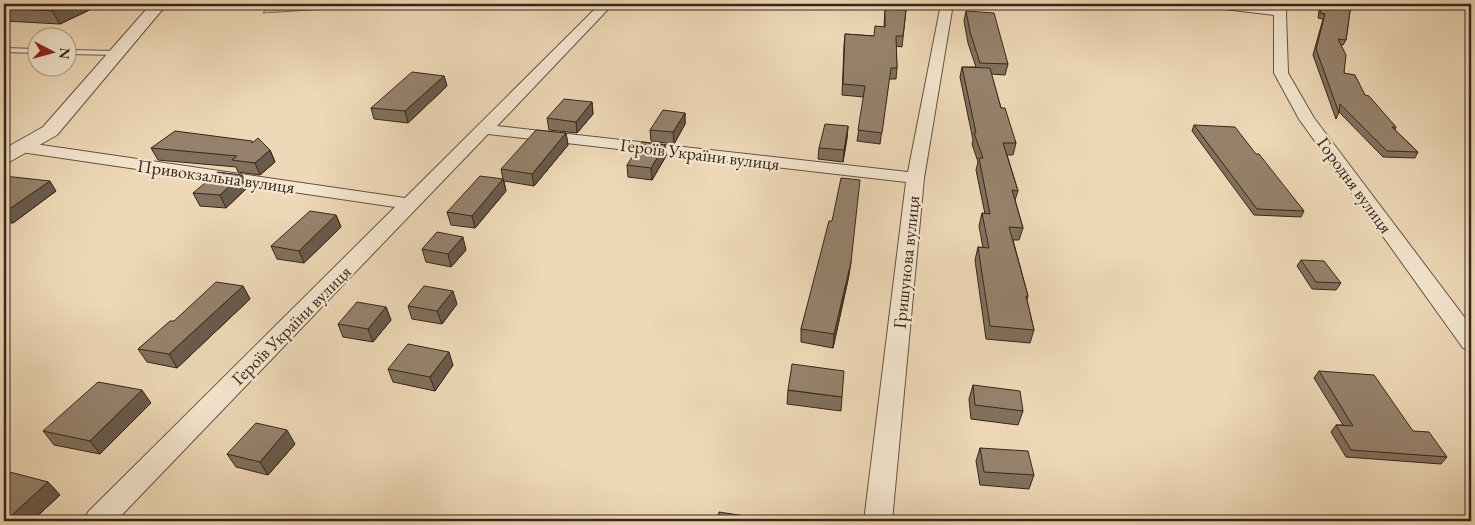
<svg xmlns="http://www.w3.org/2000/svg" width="1475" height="525" font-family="'EB Garamond',serif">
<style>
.green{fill:#cfba9c;stroke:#83705c}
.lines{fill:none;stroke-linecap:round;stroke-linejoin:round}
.service-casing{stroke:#655242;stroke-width:2}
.minor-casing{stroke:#655242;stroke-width:2}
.tertiary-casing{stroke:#655242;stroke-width:2}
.service{fill:#f4e6d0;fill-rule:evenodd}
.minor{fill:#f4e6d0;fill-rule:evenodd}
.tertiary{fill:#f4e6d0;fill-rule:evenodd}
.wall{fill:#81705d;stroke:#37251b}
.shaded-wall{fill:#695b4c;stroke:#37251b}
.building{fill:#96826c;stroke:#37251b}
.labels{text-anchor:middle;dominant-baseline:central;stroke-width:4.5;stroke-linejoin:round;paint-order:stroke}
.street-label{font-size:18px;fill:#37251b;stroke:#f4e6d0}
</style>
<rect width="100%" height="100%" fill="#eed8b7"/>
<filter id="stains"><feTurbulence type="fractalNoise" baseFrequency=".004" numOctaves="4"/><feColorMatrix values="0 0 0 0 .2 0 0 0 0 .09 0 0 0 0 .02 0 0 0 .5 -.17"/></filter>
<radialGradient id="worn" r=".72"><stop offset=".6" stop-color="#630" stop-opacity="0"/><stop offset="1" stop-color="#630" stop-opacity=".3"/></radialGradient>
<!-- green -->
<path class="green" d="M269,4H406L263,13Z"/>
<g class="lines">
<defs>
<path id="service" d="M4,48L38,49V53L4,52Z
M68,50L118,51L121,53L118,55L68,54Z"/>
<path id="minor" d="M600,4H613L497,126L908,172L941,4H953L924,178L892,521H864L906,182L488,134L116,521H84L88,512L395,207L21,152L15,150L13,147L15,144L21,142L405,198Z
M1210,4H1243L1275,8L1276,4H1288L1286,12L1288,73L1314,118L1471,326V350L1463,348L1299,119L1274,73V15L1216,8Z"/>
<path id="tertiary" d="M151,4H167L57,135L11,161L4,163V149L43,127Z"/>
</defs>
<!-- service casing -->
<use href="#service" class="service-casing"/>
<!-- minor casing -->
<use href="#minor" class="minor-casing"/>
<!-- tertiary casing -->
<use href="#tertiary" class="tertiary-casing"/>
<!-- service -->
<use href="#service" class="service"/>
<!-- minor -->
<use href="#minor" class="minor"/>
<!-- tertiary -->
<use href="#tertiary" class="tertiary"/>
</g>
<!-- wall -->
<path class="wall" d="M4,4H102L60,24L4,21Z
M1320,4H1351L1346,40L1343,45H1341L1344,73L1396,127L1395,130L1418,152L1415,158L1383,157L1339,112L1336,119L1313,55L1323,19L1318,18Z
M885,9L906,10L902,47L896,46L897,68L896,79H889L880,144L857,141L864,97L842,95L844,45L845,34L874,36L884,27Z
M966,11L1008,64L1005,75L991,74L1001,108L1016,143L1013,155H1007L1018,191L1015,200L1023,228L1019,240H1013L1028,296L1027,300L1034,330L1030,343L986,339L975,260L978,247L983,248L979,226L982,213L985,214L976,170L978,162L972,144L973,140L960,77L962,67H976L968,43L964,21Z
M444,76L447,86L408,123L374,119L371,108Z
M592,102L593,114L577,133L549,130L547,118Z
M685,113V124L674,144L651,141L650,130Z
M1194,125L1256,154L1304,211L1301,217L1254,215L1192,131Z
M848,126L847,138L843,162L818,159L819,148Z
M566,133L568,145L534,186L504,181L506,191L475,228L451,225L447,212L503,179L501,169Z
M252,142L270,150L275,162L260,175L238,172L236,167L158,160L151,148Z
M665,145L666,156L652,180L628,177L627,165Z
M4,176L56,191L13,223H4Z
M248,187L226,208L200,206L193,193Z
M336,215L341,227L304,263L277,259L271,246Z
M832,221L849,275L833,348L801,342V329Z
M422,249L466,250L451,267L426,262Z
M1301,260L1341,283L1336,290L1312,289L1297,266Z
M243,286L250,299L177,368L147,362L138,349L174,321Z
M457,304L442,324L412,319L408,306Z
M386,307L391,320L373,342L343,337L338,324Z
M453,365L435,391L393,382L388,369Z
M1319,371L1413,431L1447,457L1441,464L1346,457L1331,432L1336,425H1343L1314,378Z
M973,385L1023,411L1018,425L971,419L969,399Z
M788,390L842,397L841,411L787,404Z
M151,403L100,454L54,445L43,431Z
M295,444L268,475L236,467L227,454Z
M980,448L1034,475L1029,489L980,485L976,461Z
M4,473L48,482L60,495L32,521H4Z"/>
<!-- shaded-wall -->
<path class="shaded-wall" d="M67,4H102L60,24L52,11Z
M444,76L447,86L408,123L405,111Z
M592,102L593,114L577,133L576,122Z
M685,113V124L674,144L673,132Z
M848,126L847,138L843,162L844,150Z
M566,133L568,145L534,186L532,174Z
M665,145L666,156L652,180L651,168Z
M270,150L275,162L260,175L255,163Z
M242,175L248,187L226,208L220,195Z
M503,179L506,191L475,228L472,216Z
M50,181L56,191L13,223L5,212Z
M336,215L341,227L304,263L299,251Z
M463,237L466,250L451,267L448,254Z
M851,262L849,275L833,348L834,334Z
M243,286L250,299L177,368L169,354Z
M453,291L457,304L442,324L437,311Z
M386,307L391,320L373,342L368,329Z
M449,352L453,365L435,391L430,377Z
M142,390L151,403L100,454L90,441Z
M287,430L295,444L268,475L260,462Z
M48,482L60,495L32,521H16L11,516Z"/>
<!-- building -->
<path class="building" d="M4,4H67L52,11L4,8Z
M1322,4H1351L1346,40L1338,39L1346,55L1344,73L1355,75L1365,95L1369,96L1396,127H1392L1418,152L1387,151L1340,104L1339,113L1316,49L1325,14L1320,13Z
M885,9L906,10L903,36H896L897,68H891L882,133L858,130L865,86L843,84L845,34L874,36L875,26L885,27Z
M966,11L994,13L1008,64L980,63L970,32Z
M962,67L990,68L1001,108H1005L1016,143H1003L1018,191L1012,190L1023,228L1009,227L1028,296H1026L1034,330L990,326L978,247L989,248L982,213L990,214L979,158H983L974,133H976Z
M412,72L444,76L405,111L371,108Z
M564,99L592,102L576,122L547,118Z
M663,110L685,113L673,132L650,130Z
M825,124L848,126L844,150L819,148Z
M1194,125L1235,127L1256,154H1259L1304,211L1257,209Z
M536,130L566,133L532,174L501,169Z
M175,131L252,141V143L258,138L270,150L255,163L232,160L237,156L151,148Z
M642,142L665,145L651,168L627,165Z
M218,172L242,175L220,195L193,193Z
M4,176L50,181L5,212H4Z
M480,176L503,179L472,216L447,212Z
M841,178L860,180L851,262L834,334L801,329L829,221H832Z
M310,211L336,215L299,251L271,246Z
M437,232L463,237L448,254L422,249Z
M1301,260L1324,261L1341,283L1316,282Z
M216,282L243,286L169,354L138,349L170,321H174Z
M424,286L453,291L437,311L408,306Z
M357,302L386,307L368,329L338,324Z
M408,344L449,352L430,377L388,369Z
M792,364L844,371L842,397L788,390Z
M1319,371L1374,375L1413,431L1429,432L1447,457L1351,450L1336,425L1353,426Z
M98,382L142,390L90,441L43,431Z
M973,385L1020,391L1023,411L975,405Z
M256,423L287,430L260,462L227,454Z
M980,448L1028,451L1034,475L984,472Z
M6,471L48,482L11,516L4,514V473Z
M719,512L778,521H717Z"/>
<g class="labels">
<!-- street labels -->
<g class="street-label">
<text transform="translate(700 154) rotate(7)">Героїв України вулиця</text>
<text transform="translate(216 176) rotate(8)">Привокзальна вулиця</text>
<text transform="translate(1355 185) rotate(54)">Городня вулиця</text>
<text transform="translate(906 262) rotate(-84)">Гришунова вулиця</text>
<text transform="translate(291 325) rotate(-45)">Героїв України вулиця</text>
</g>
</g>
<!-- margin -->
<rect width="1475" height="525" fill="none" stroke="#eed8b7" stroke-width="20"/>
<rect x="5" y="5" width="1465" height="515" fill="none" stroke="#37251b" stroke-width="2.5"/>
<rect x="10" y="10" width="1455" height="505" fill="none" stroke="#37251b"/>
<!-- north arrow -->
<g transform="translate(52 52) rotate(96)"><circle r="24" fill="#f4e6d0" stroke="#a89988"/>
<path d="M0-4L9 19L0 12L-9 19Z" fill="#8f2418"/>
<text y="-8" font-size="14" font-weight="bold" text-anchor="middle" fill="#37251b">N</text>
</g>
<rect width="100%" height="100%" filter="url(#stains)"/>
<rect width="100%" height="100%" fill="url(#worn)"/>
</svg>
